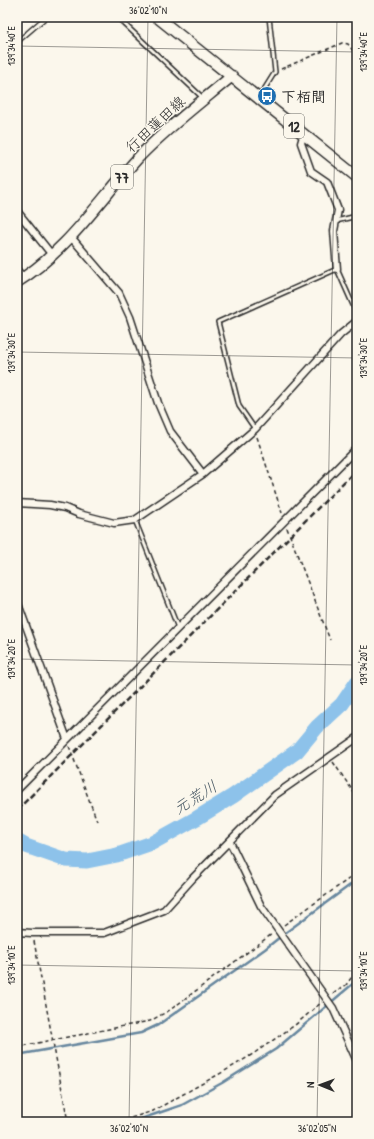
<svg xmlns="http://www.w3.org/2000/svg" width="374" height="1139" font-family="'Patrick Hand','Klee One',sans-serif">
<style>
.built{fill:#eee2cc}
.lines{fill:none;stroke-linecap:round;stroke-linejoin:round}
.stream{stroke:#66869e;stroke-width:2.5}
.river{stroke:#8dc2ea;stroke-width:15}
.lane-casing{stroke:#2b2b2b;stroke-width:6}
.street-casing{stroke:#2b2b2b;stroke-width:9}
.primary-casing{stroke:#2b2b2b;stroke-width:13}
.path{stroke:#2b2b2b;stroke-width:1.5;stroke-dasharray:4 3;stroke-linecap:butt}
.lane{stroke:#fbf7ec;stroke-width:3}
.street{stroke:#fbf7ec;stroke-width:6}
.primary{stroke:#fbf7ec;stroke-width:10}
.rail{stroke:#2b2b2b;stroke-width:2.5;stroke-dasharray:6 3;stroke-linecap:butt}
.ticks{fill:none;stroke:#2b2b2b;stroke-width:1;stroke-opacity:0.45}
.labels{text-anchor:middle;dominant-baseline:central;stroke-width:3;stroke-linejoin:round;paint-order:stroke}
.shield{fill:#fbf7ec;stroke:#696865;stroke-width:1}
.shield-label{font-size:14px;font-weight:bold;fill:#2b2b2b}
.poi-label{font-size:15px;font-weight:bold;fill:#2b2b2b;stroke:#fbf7ec;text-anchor:start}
.street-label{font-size:15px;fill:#2b2b2b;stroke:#fbf7ec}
.water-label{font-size:16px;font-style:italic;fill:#485864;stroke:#fbf7ec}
.neatline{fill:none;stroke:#2b2b2b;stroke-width:1.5}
.ticks-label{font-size:10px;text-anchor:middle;fill:#2b2b2b}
</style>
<rect width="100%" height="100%" fill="#fbf7ec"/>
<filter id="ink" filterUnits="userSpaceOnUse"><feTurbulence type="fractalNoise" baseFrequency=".025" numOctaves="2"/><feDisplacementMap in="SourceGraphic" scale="8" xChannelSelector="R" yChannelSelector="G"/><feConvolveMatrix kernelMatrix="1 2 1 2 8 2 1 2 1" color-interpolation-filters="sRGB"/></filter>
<g filter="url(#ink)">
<!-- built -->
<path class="built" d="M217,17H266L223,21Z"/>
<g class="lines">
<!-- stream -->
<path class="stream" d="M17,1055L141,1033L158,1025L265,949L285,933L357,880
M132,1122L182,1105L222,1083L276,1049L355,982L357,979"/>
<!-- river -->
<path class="river" d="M17,841L26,846L66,860L87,861L117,855L152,843L197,818L233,796L297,751L317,727L342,704L357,682"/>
<defs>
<path id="lane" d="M117,17L203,98
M17,42L46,17
M260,96L275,72L269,17
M336,221L357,216
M17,268L24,276
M255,429L239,406L218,322L337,269L357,314
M135,520L178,628"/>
<path id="street" d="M304,133L301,143L311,171L327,182L338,210L334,231L337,269
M17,211L52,255
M71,237L119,293L130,317L158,403L170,431L203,474
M17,503L50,505L65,508L79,514L114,523L135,520L203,474L255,429L341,334L357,321
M17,601L67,739
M17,790L357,448
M230,842L261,906L333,1008L357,1061
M17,932L32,933H104L164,910L193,878L275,795L357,738"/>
<path id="primary" d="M157,17L357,177
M17,282C67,251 99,201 138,158C165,129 201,102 232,76"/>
</defs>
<!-- lane casing -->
<use href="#lane" class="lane-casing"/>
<!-- street casing -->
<use href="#street" class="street-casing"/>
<!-- primary casing -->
<use href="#primary" class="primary-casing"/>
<!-- path -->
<path class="path" d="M281,69L342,43L348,44L357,56
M257,437L282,513
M287,528L330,640
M69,746L97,821
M333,762L357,797
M284,925L357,873
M34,941L68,1122
M333,994L346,985L357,970
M17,1047L150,1021L170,1010L272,934
M118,1122L153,1111L230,1068L253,1054L295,1025L322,1002"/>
<!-- lane -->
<use href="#lane" class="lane"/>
<!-- street -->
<use href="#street" class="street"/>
<!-- primary -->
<use href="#primary" class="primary"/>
<!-- rail -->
<path class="rail" d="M17,810L357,469"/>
</g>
</g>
<!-- ticks -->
<path class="ticks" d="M17,46L357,52M17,352L357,358M17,659L357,665M17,965L357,971M129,1122L148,17M317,1122L337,17"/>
<!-- icons -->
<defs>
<symbol id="bus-disc" viewBox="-11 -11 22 22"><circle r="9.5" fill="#1f6fb2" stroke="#fbf7ec"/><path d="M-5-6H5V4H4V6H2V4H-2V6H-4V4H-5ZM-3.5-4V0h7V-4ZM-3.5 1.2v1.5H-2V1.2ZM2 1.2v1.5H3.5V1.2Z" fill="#fff"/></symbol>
</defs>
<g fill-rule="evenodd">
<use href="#bus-disc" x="256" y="85" width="22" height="22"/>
</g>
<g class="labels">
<!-- shield labels -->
<g class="shield">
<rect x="284" y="114" width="20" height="24" rx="3"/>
<rect x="111" y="165" width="22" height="24" rx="3"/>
</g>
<g class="shield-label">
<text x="294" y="126">12</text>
<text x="122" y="177">77</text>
</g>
<!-- poi labels -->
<g class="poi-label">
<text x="281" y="96">下栢間</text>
</g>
<!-- street labels -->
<g class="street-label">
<text transform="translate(155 124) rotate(-43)">行田蓮田線</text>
</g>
<!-- water labels -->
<g class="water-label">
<text transform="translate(195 797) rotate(-32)">元荒川</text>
</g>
</g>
<!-- margin -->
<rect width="374" height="1139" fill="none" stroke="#fbf7ec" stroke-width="44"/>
<!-- north arrow -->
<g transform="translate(320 1085) rotate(271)" stroke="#fbf7ec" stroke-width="3" paint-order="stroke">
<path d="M0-3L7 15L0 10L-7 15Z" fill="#2b2b2b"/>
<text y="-6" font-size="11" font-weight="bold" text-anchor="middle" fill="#2b2b2b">N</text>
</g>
<rect x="22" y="22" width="330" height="1095" class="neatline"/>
<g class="ticks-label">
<text x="148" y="14">36°02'10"N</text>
<text transform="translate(11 46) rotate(-90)" y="4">139°34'40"E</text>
<text transform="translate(363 52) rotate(-90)" y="4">139°34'40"E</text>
<text transform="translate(11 353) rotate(-90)" y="4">139°34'30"E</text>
<text transform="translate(363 358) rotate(-90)" y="4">139°34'30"E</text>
<text transform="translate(11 659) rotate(-90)" y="4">139°34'20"E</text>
<text transform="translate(363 665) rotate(-90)" y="4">139°34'20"E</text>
<text transform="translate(11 965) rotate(-90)" y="4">139°34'10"E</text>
<text transform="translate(363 971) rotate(-90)" y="4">139°34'10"E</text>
<text x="129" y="1132">36°02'10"N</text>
<text x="317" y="1132">36°02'05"N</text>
</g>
</svg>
